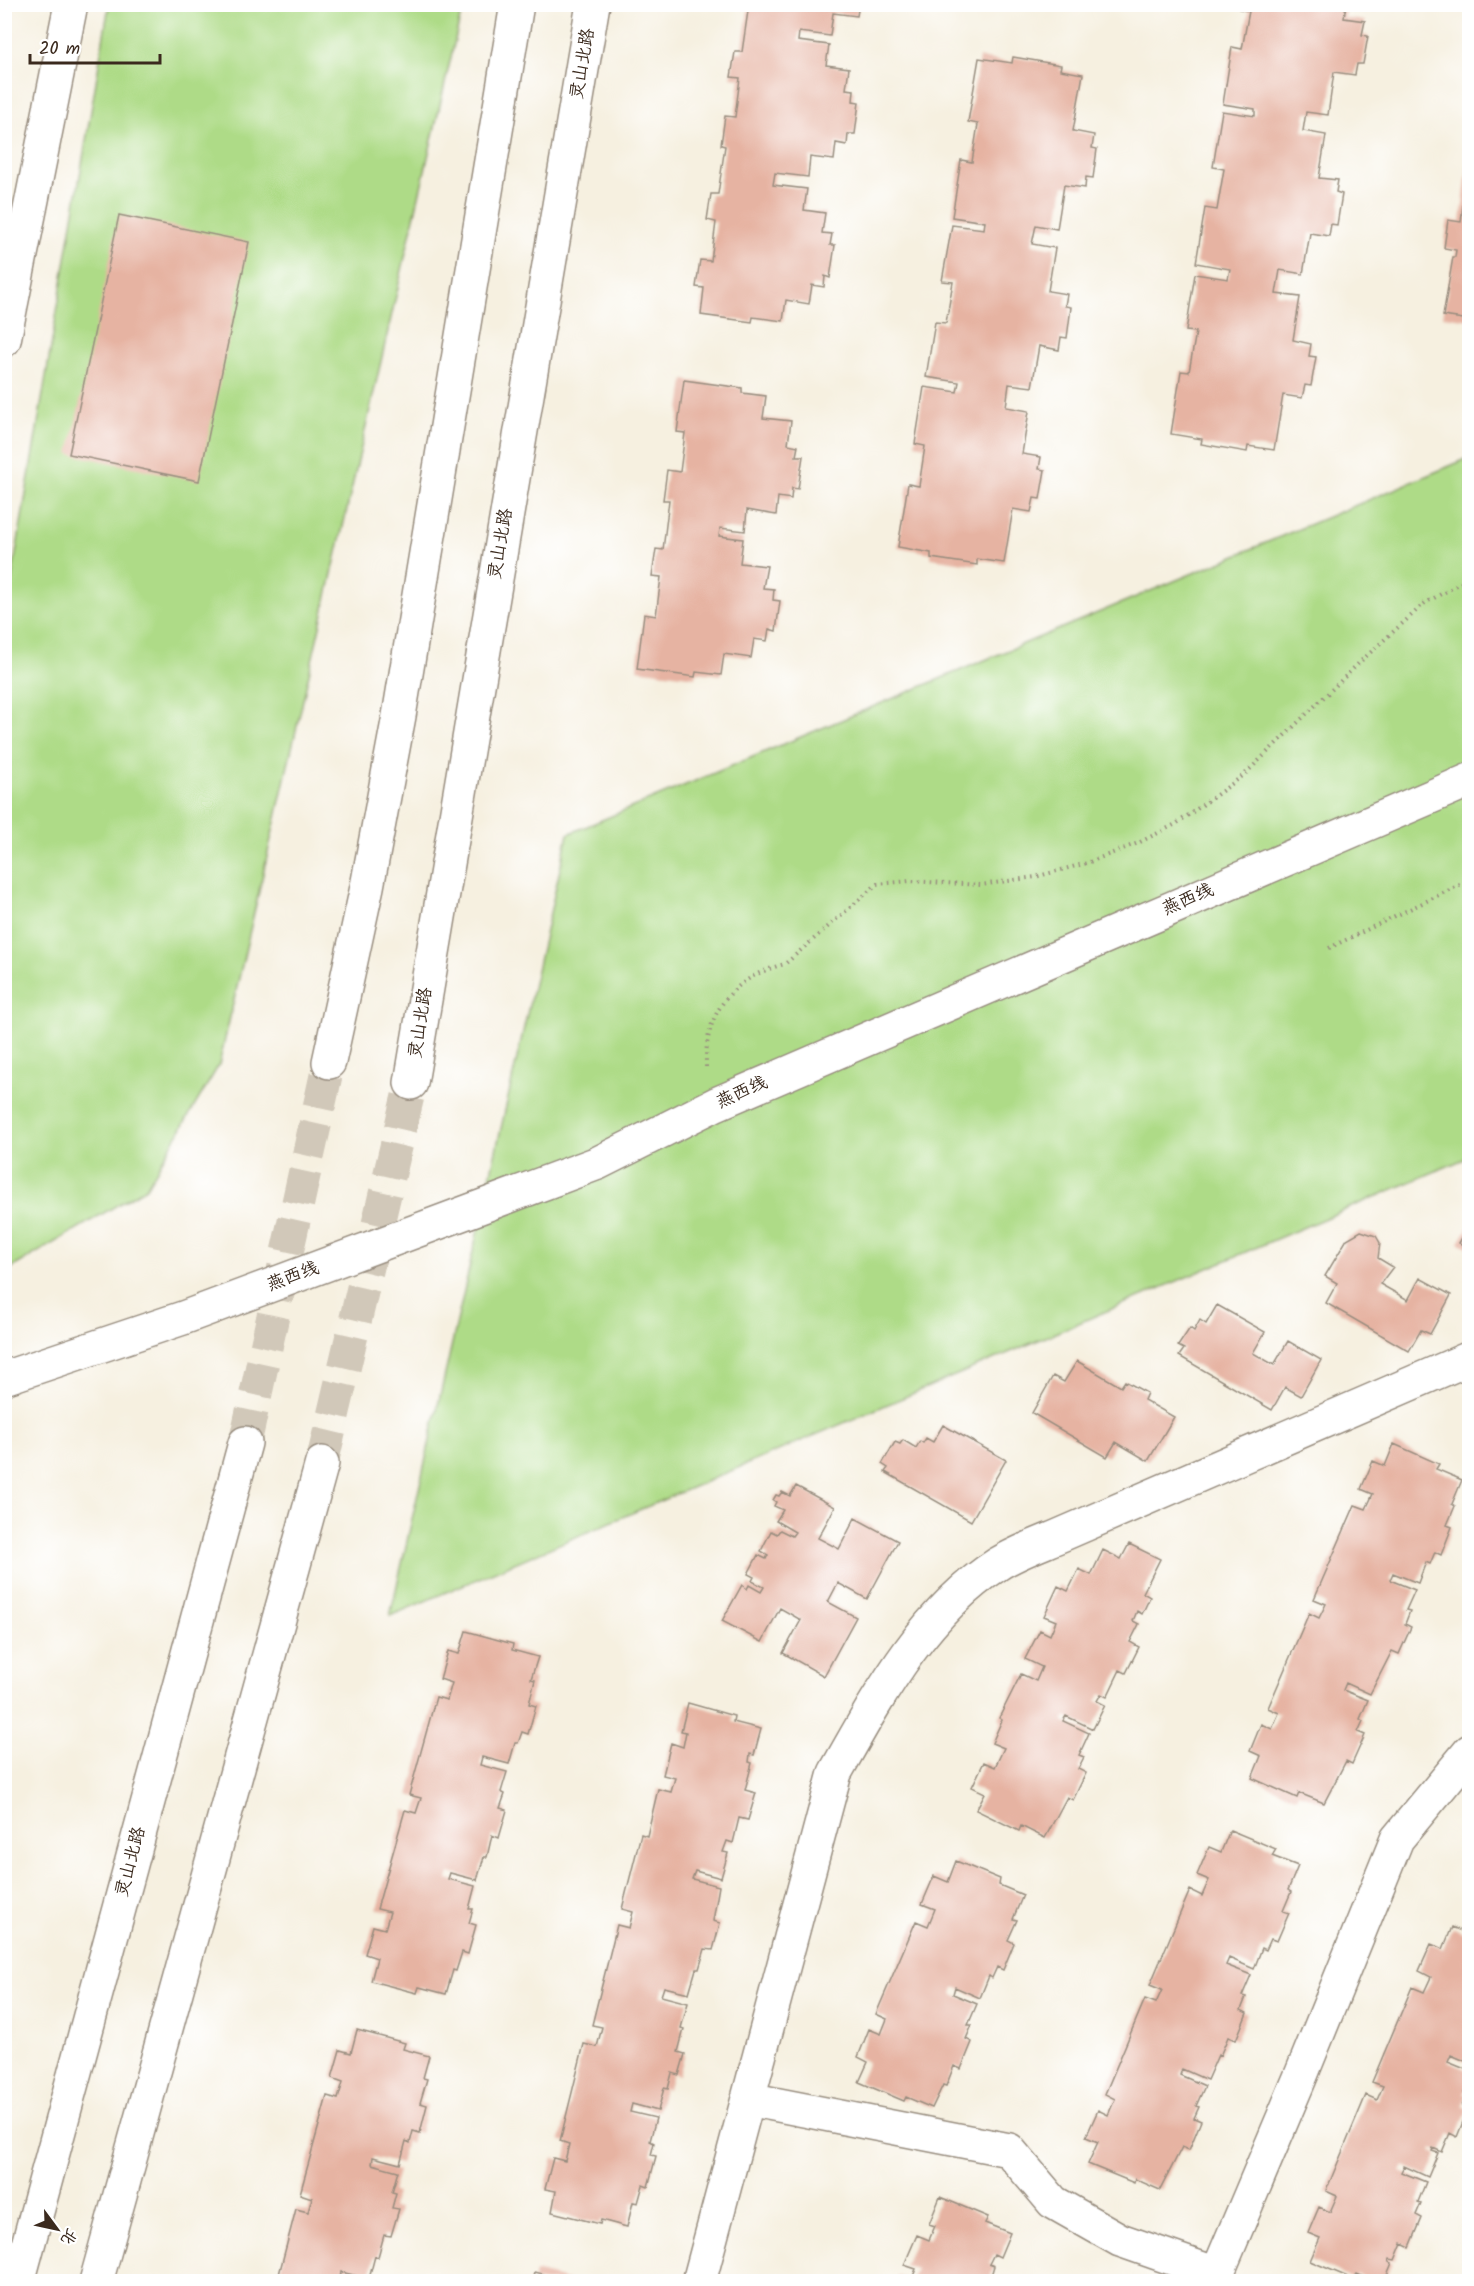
<svg xmlns="http://www.w3.org/2000/svg" width="1474" height="2286" font-family="Kalam,'LXGW WenKai TC',sans-serif">
<style>
.green{fill:#aedb87;stroke:#748252;stroke-width:1.5}
.building{fill:#e6b3a2}
.lines{fill:none;stroke-linecap:round;stroke-linejoin:round}
.minor-tunnel{stroke:#d1c8b9;stroke-width:33;stroke-dasharray:33 16;stroke-linecap:butt}
.minor-casing{stroke:#988d7f;stroke-width:36}
.major-casing{stroke:#988d7f;stroke-width:36}
.path{stroke:#988d7f;stroke-width:4;stroke-dasharray:1.5 4.5;stroke-linecap:butt}
.minor{stroke:#fff;stroke-width:33}
.major{stroke:#fff;stroke-width:33}
.labels{text-anchor:middle;dominant-baseline:central;stroke-width:4.5;stroke-linejoin:round;paint-order:stroke}
.street-label{font-size:18px;fill:#3b2a1e;stroke:#fff}
</style>
<rect width="100%" height="100%" fill="#fff"/>
<filter id="ink" filterUnits="userSpaceOnUse"><feTurbulence type="fractalNoise" baseFrequency=".0167" numOctaves="2"/><feDisplacementMap in="SourceGraphic" scale="12" xChannelSelector="R" yChannelSelector="G"/><feConvolveMatrix kernelMatrix="1 2 1 2 8 2 1 2 1" color-interpolation-filters="sRGB"/></filter>
<filter id="wash" filterUnits="userSpaceOnUse"><feTurbulence type="fractalNoise" baseFrequency=".008" numOctaves="4" result="noise"/><feDisplacementMap in="SourceGraphic" scale="24" xChannelSelector="R" yChannelSelector="G"/><feGaussianBlur stdDeviation="1.35" result="paint"/><feColorMatrix in="noise" values="0 0 0 0 0 0 0 0 0 0 0 0 0 0 0 0 0 1.4 0 .05"/><feComposite in="paint" operator="in"/></filter>
<g filter="url(#wash)">
<rect width="100%" height="100%" fill="#f6f0e0"/>
<!-- green -->
<path class="green" d="M109,5H463L219,1065L146,1188L5,1272V618Z
M1469,458V1157L390,1616L568,834Z"/>
<g id="blocks">
<!-- building -->
<path class="building" d="M749,4H859L857,16L833,13L830,36L799,32L798,41L829,45L826,65L849,68L846,89L854,90L853,101L859,102L855,134H848L847,145L836,143L834,160L810,157L808,177L775,173L773,185L807,189L804,210L825,213L822,233L832,234L830,245H835L830,278L825,276L824,287L812,285L809,304L786,300L783,321L753,317L752,322L701,315L704,288L696,287L700,260L711,261L716,222L707,220L711,194H718L725,146L721,145L725,116L735,117L740,78L731,77L735,52H742Z
M1240,4H1346L1344,18L1365,21L1362,35L1368,36L1363,64H1357L1355,75L1334,72L1328,115L1306,112L1303,131L1326,135L1319,178L1338,180L1336,192L1342,194L1337,225L1331,224L1329,236L1310,233L1303,274L1280,270L1276,294L1300,297L1293,340L1311,344L1309,356L1316,357L1311,386L1305,385L1302,398L1283,395L1274,450L1248,446L1247,452L1201,444L1202,439L1171,434L1181,371L1189,372L1196,332L1186,331L1195,274L1228,279L1230,269L1196,263L1205,208L1217,210L1224,169L1213,167L1222,111L1255,116V109L1223,104L1232,47L1242,49L1249,11L1239,9Z
M1013,57L1061,65L1060,70L1083,74L1073,131L1094,135L1092,148L1097,149L1093,178L1086,177L1085,188L1064,185L1057,229L1036,225L1032,244L1055,248L1048,291L1067,294L1065,306L1071,307L1067,338L1061,337L1059,350L1039,346L1032,387L1009,384L1006,407L1029,411L1022,454L1041,457L1039,469L1045,470L1040,499L1034,498L1031,512L1013,509L1004,563L977,559V565L931,558V553L898,547L908,484L919,486L925,446L915,444L924,387L957,392L959,382L926,377L935,322L946,323L953,282L942,281L952,225L984,229L985,222L952,217L961,160L972,162L978,124L968,122L979,58L1012,63Z
M1468,162H1470V320L1443,316L1453,257H1455L1456,250L1444,248L1448,220L1461,222Z
M119,215L249,242L199,481L69,454Z
M684,380L742,388V393L766,396L763,418L791,421L788,444L798,446L796,456H803L798,489L792,488L791,499L778,497L776,515L747,510L745,531L720,528L719,536L743,539L740,563L767,566L763,588L774,589L773,600L780,601L776,631L769,629L767,641L754,639L751,658L724,654L721,675L696,672L695,677L637,669L644,614L656,616L661,577L652,576L656,549L663,550L669,500H663L667,470L680,472L685,433L677,432Z
M1470,1224V1248L1459,1243Z
M1361,1231L1376,1236L1380,1243L1378,1258L1393,1267L1380,1284L1408,1300L1420,1278L1451,1295L1430,1334L1421,1330L1409,1351L1326,1303L1337,1283L1325,1276L1347,1239Z
M1217,1305L1265,1332L1253,1353L1274,1365L1288,1341L1321,1360L1301,1396L1285,1387L1272,1410L1179,1356L1184,1349L1178,1346L1190,1328L1194,1331L1200,1320L1206,1324Z
M1077,1361L1121,1387L1125,1381L1147,1393L1144,1400L1174,1417L1148,1461L1116,1442L1107,1457L1032,1413L1053,1376L1064,1382Z
M943,1425L1006,1460L971,1521L885,1472L888,1468L882,1464L895,1442L900,1444L903,1440L916,1448L920,1441L923,1443L926,1438L933,1442Z
M1394,1444L1439,1464L1436,1469L1462,1480L1452,1504L1455,1506L1447,1525L1452,1527L1441,1555L1435,1552L1430,1564L1426,1562L1418,1583L1393,1573L1390,1580L1415,1590L1406,1610L1410,1611L1405,1624L1411,1627L1399,1654L1392,1651L1370,1694L1346,1683L1343,1690L1368,1700L1360,1719L1363,1721L1358,1732L1365,1735L1352,1764L1346,1761L1324,1803L1299,1793L1297,1798L1252,1778L1261,1756L1250,1751L1261,1724L1272,1729L1279,1713L1268,1708L1309,1613L1319,1618L1326,1604L1314,1599L1355,1505L1366,1509L1373,1494L1361,1489L1373,1461L1385,1466Z
M796,1486L835,1507L818,1538L839,1549L855,1518L898,1541L867,1599L838,1583L828,1602L856,1617L824,1676L783,1653L801,1620L780,1608L762,1642L722,1621L742,1585L747,1589L749,1585L761,1592L764,1587L752,1581L754,1577L748,1574L758,1555L766,1559L768,1555L761,1551L771,1531L777,1534L780,1530L792,1536L795,1532L776,1521L783,1510L774,1506L776,1502L773,1500L776,1495L779,1496L782,1492L790,1496Z
M1129,1544L1160,1559L1143,1593L1150,1597L1142,1614L1137,1611L1133,1621L1139,1624L1130,1642L1139,1647L1126,1673L1120,1670L1107,1697L1101,1694L1097,1701L1105,1705L1093,1729L1066,1716L1063,1721L1089,1733L1079,1755L1084,1757L1078,1769L1086,1773L1073,1800L1067,1797L1045,1838L1021,1826L1019,1831L976,1810L985,1793L972,1787L984,1762L995,1767L1004,1748L992,1743L1002,1720L999,1718L1021,1674L1036,1681L1042,1667L1025,1659L1040,1630L1050,1635L1056,1621L1044,1616L1058,1586L1068,1591L1079,1569L1091,1575L1103,1550L1121,1559Z
M466,1631L513,1644L512,1650L538,1657L531,1679L535,1680L529,1704L536,1706L528,1734L522,1732L518,1743H515L509,1764L482,1757L480,1765L507,1772L501,1792L505,1794L500,1808L507,1810L499,1838L492,1835L487,1857H484L477,1880L450,1873L448,1879L475,1886L469,1909H473L469,1923L476,1925L468,1954L462,1952L456,1971L453,1970L446,1994L419,1987L417,1993L371,1981L377,1958L365,1954L373,1926L385,1929L390,1912L377,1909L405,1810L416,1813L421,1798L409,1795L436,1697L447,1700L452,1683L440,1679L448,1651L459,1654Z
M688,1703L734,1716L733,1722L761,1729L754,1755L750,1754L749,1762L752,1763L745,1790L756,1793L748,1820L739,1818L733,1843L727,1841L723,1852L728,1853L721,1878L695,1871L692,1879L719,1886L713,1921L720,1923L713,1950L705,1949L699,1969H696L689,1993L664,1987L661,1996L688,2003L681,2028L684,2029L678,2052L685,2054L679,2075L672,2073L668,2089L664,2088L658,2111L632,2104L630,2112L656,2118L650,2141L654,2143L651,2155L656,2156L648,2187L643,2185L638,2203L633,2202L627,2227L601,2220L600,2224L552,2212L556,2191L545,2189L553,2158L565,2161L569,2144L560,2141L584,2044L597,2047L602,2027L592,2025L617,1925L629,1928L633,1912L622,1909L641,1834L647,1836L658,1789L671,1792L675,1778L663,1775L671,1743L683,1747L686,1732L681,1731Z
M1230,1830L1276,1849L1272,1856L1298,1866L1288,1890L1291,1892L1283,1911L1289,1913L1277,1941L1271,1939L1266,1950L1262,1948L1254,1969L1229,1958L1226,1965L1251,1975L1242,1996L1246,1997L1241,2010L1247,2013L1236,2040L1228,2037L1220,2056L1218,2055L1207,2080L1182,2069L1180,2075L1205,2086L1196,2106L1199,2107L1194,2118L1201,2121L1189,2150L1182,2147L1160,2190L1135,2179L1134,2183L1088,2164L1098,2142L1086,2137L1098,2110L1108,2115L1115,2099L1105,2094L1145,1999L1156,2003L1162,1990L1150,1985L1190,1890L1202,1896L1209,1880L1197,1875L1209,1847L1221,1852Z
M956,1861L1000,1879L999,1885L1023,1895L1013,1919L1017,1920L1008,1940L1014,1943L1003,1970L997,1967L992,1978L989,1976L980,1998L955,1987L953,1994L977,2004L968,2025H972L966,2039L972,2042L961,2069L954,2066L946,2086L943,2085L932,2108L906,2097L904,2101L859,2082L868,2062L858,2057L869,2029L881,2034L887,2019L876,2014L916,1921L928,1926L935,1909L922,1904L934,1876L948,1882Z
M1452,1927L1470,1935V2063L1451,2055L1448,2062L1470,2071V2079L1464,2093L1468,2094L1462,2106L1468,2109L1457,2137L1450,2133L1442,2152L1433,2148L1432,2151L1438,2153L1428,2177L1404,2166L1401,2172L1426,2182L1418,2202L1421,2203L1416,2215L1422,2218L1410,2247L1402,2243L1395,2260L1390,2259L1389,2262L1392,2263L1384,2282H1375L1357,2274L1355,2280L1310,2261L1320,2238L1308,2233L1319,2207L1330,2212L1337,2196L1326,2191L1366,2095L1377,2100L1383,2086L1372,2082L1412,1987L1424,1992L1431,1977L1419,1971L1431,1944L1443,1949Z
M357,2030L405,2043L403,2049L429,2056L423,2078L427,2079L420,2103L427,2105L420,2133L413,2131L410,2143L406,2141L400,2164L373,2157L372,2164L398,2171L392,2192L396,2193L392,2208L399,2209L391,2236L384,2235L378,2257L375,2256L369,2279L341,2272L340,2279L348,2282H277L296,2209L308,2212L312,2198L300,2194L327,2096L338,2099L343,2082L332,2078L340,2050L351,2053Z
M940,2197L988,2217L985,2223L1010,2233L1000,2257L994,2254L989,2264L994,2266L989,2282H896L898,2276L911,2281L916,2269L904,2265L917,2235L929,2240L935,2226L929,2224Z
M535,2272L569,2281V2282H533Z"/>
</g>
</g>
<g filter="url(#ink)">
<use href="#blocks" fill-opacity="0" stroke="#988d7f" stroke-width="1.5"/>
<g class="lines">
<!-- minor-tunnel -->
<path class="minor-tunnel" d="M245,1443L329,1062
M322,1463L411,1083"/>
<defs>
<path id="minor" d="M4,340L71,4
M329,1062L367,887L399,716L517,4
M411,1083L593,4
M748,2099L1009,2150L1053,2202L1120,2240L1217,2274L1302,2073L1397,1839L1470,1751
M18,2282L245,1443
M96,2282L322,1463
M699,2282L835,1773C878,1697 923,1612 998,1564C1017,1552 1040,1544 1061,1535L1470,1358"/>
<path id="major" d="M4,1378L183,1318L598,1163L716,1104L1470,780"/>
</defs>
<!-- minor casing -->
<use href="#minor" class="minor-casing"/>
<!-- major casing -->
<use href="#major" class="major-casing"/>
<!-- path -->
<path class="path" d="M1329,948L1470,880
M706,1067C704,1012 733,977 785,964L877,884L910,881L981,885L1035,877L1087,863L1138,843L1176,824L1244,775L1362,660L1425,603L1470,578"/>
<!-- minor -->
<use href="#minor" class="minor"/>
<!-- major -->
<use href="#major" class="major"/>
</g>
</g>
<g class="labels">
<!-- street labels -->
<g class="street-label">
<text transform="translate(583 64) rotate(-80)">灵山北路</text>
<text transform="translate(501 544) rotate(-80)">灵山北路</text>
<text transform="translate(1188 900) rotate(-23)">燕西线</text>
<text transform="translate(421 1023) rotate(-81)">灵山北路</text>
<text transform="translate(742 1093) rotate(-24)">燕西线</text>
<text transform="translate(293 1277) rotate(-20)">燕西线</text>
<text transform="translate(131 1862) rotate(-75)">灵山北路</text>
</g>
</g>
<!-- margin -->
<rect width="1474" height="2286" fill="none" stroke="#fff" stroke-width="24"/>
<!-- north arrow -->
<g transform="translate(57 2229) rotate(123)" stroke="#ffffff" stroke-width="4.5" paint-order="stroke">
<path d="M0-4.5L10 22L0 15L-10 22Z" fill="#3b2a1e"/>
<text y="-9" font-size="16" font-weight="bold" text-anchor="middle" fill="#3b2a1e">北</text>
</g>
<!-- scale -->
<path d="M30 54v9h130v-9" fill="none" stroke="#3b2a1e" stroke-width="3"/>
<text x="39" y="54" font-size="18" fill="#3b2a1e" stroke="#ffffff" stroke-width="4.5" paint-order="stroke">20 m</text>
</svg>
